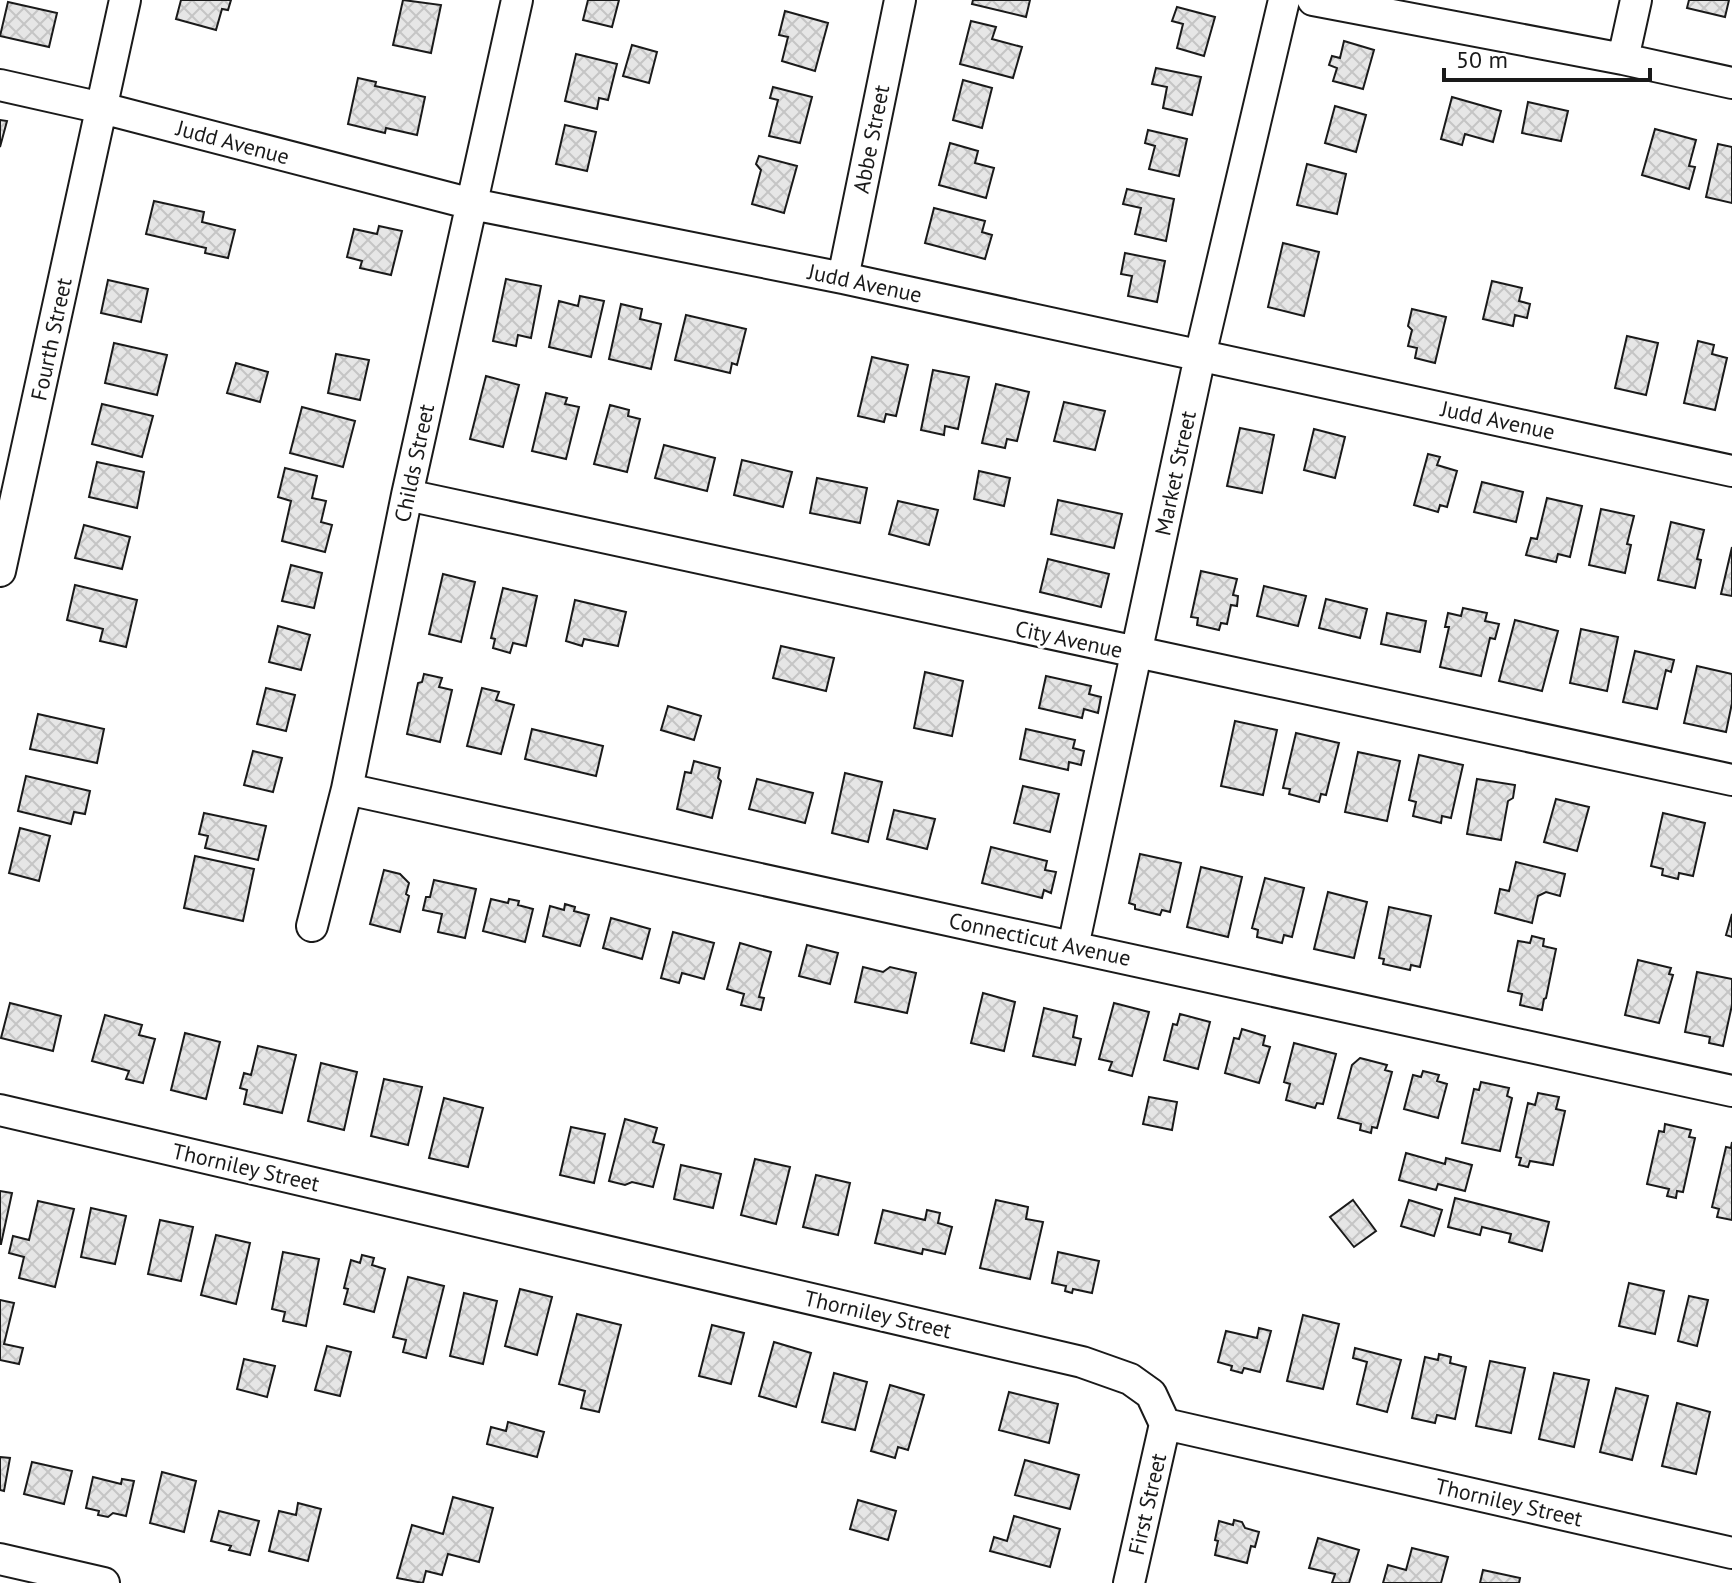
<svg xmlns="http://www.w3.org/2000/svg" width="1732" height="1583" font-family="'PT Sans',sans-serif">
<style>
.building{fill:url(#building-cross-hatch);stroke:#1a1a1a;stroke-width:2}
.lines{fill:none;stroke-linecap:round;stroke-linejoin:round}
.minor-casing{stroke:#1a1a1a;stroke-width:34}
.minor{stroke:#fff;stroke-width:30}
.labels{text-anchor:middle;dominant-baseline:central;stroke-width:6;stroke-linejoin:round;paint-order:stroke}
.street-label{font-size:22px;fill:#1a1a1a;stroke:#fff}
</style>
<defs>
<pattern id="building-cross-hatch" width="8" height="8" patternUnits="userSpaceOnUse" patternTransform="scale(2)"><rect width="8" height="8" fill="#e6e6e6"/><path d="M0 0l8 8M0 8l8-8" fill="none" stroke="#c5c5c5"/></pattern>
</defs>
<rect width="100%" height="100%" fill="#fff"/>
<!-- building -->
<path class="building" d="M181,0H231L228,10L222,9L216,30L176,19Z
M403,0L441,5L431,53L393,45Z
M588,0H619L612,27L583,20Z
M973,0H1030L1026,17L972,4Z
M1689,0H1729L1725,17L1687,8Z
M8,2L57,13L49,47L0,36Z
M1177,7L1215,17L1204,56L1177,48L1183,24L1172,21Z
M785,11L828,23L815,71L782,61L788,37L779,35Z
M971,21L996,27L992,39L1022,47L1013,78L960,64Z
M1344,41L1374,50L1363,89L1333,81L1337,68L1329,65L1332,56L1340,58Z
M632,45L657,52L649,83L623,76Z
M576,54L617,64L608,100L599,98L597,109L565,101Z
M1156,68L1201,77L1192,115L1163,108L1167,87L1152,84Z
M358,78L376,82L375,86L425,97L417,135L386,128L385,133L348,124Z
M963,80L992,88L982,128L953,120Z
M773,87L812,97L800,143L769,136L778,100L770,98Z
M1452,97L1501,111L1493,142L1465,134L1462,145L1441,139Z
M1528,102L1568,111L1561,141L1522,133Z
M1335,106L1366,115L1356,152L1325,143Z
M0,120L7,121L0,147Z
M565,125L596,132L587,171L556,164Z
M1655,129L1696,140L1689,166L1695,167L1689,189L1642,175Z
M1148,130L1187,139L1179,176L1149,169L1155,146L1145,143Z
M950,143L978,151L975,163L994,168L986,198L939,185Z
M1718,144L1732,147V203L1706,197Z
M759,156L797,166L784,213L752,204L761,170L756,164Z
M1307,164L1346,174L1337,214L1297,205Z
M1127,189L1174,199L1166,241L1135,234L1141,208L1123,204Z
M154,201L204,212L202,222L235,230L228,258L205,253L206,248L146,234Z
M934,208L985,221L982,232L992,235L985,259L925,243Z
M379,226L402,231L391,275L360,268L362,261L347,257L354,229L377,234Z
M1283,243L1319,252L1304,316L1268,307Z
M1125,253L1165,261L1157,302L1128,296L1132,276L1121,274Z
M506,279L541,286L531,338L518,335L516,346L493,341Z
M108,280L148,289L141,322L101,313Z
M1492,281L1522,288L1519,301L1530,304L1527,318L1515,315L1513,326L1483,319Z
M580,296L604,301L591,357L549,347L559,301L578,306Z
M621,304L642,309L640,319L661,324L651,369L609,359Z
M1412,309L1446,317L1435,363L1415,358L1417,348L1408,346L1412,330L1408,326Z
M686,315L746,329L737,365L732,363L730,373L675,360Z
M1627,336L1658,343L1646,395L1615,388Z
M1698,341L1714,345L1712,354L1727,358L1715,410L1684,403Z
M114,343L167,355L157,395L105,383Z
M336,354L369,360L360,400L328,393Z
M872,357L908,365L896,416L886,414L884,422L858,416Z
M236,363L268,372L260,402L227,393Z
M933,370L969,377L958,429L945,426L944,435L921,430Z
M486,376L519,385L503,447L470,439Z
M996,384L1029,392L1017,441L1007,439L1005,448L982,443Z
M546,393L567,398L565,404L579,407L566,459L532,451Z
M1064,402L1105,411L1095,450L1054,441Z
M102,404L153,416L142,457L92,444Z
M610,405L629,410L628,416L640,419L627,472L594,464Z
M302,407L355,421L343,467L290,453Z
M1240,428L1274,435L1262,493L1227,486Z
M1314,429L1345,437L1335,478L1304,470Z
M664,445L715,458L707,491L655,478Z
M1428,454L1440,457L1437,465L1457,471L1447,507L1440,505L1438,512L1414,505Z
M742,460L792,472L783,507L734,495Z
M97,462L144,472L137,508L89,497Z
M285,468L317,476L312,498L326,501L321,522L332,525L325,552L282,541L291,501L278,497Z
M979,471L1010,478L1004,506L974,499Z
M817,478L867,488L860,523L810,513Z
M1482,482L1523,492L1516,522L1474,512Z
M1547,498L1582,506L1570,557L1558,554L1556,562L1526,555L1531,538L1537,539Z
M1058,500L1122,514L1114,548L1051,534Z
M898,501L938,510L929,545L889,534Z
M1601,509L1634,516L1627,544L1631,545L1625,573L1589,565Z
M1671,522L1704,530L1697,559L1701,560L1695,588L1658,580Z
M84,525L130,537L122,569L75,558Z
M1732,547V596L1721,594Z
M1048,559L1109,574L1101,607L1040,592Z
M291,565L322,573L314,608L282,601Z
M1201,571L1237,579L1233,595L1238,596L1237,606L1231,605L1227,624L1221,623L1219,630L1197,625L1198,618L1191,617Z
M443,574L475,582L461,642L429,634Z
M75,585L137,600L126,647L100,641L103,629L67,620Z
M1264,586L1306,596L1298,626L1257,616Z
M503,588L537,596L526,646L513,643L510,653L493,648L495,639L491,638Z
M1326,599L1367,609L1360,638L1319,628Z
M575,600L626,612L618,646L584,639L582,646L566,641Z
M1463,608L1487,613L1485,621L1499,624L1495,639L1490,638L1481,676L1440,667L1449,627H1445L1448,613L1461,616Z
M1387,613L1426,621L1420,652L1381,644Z
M1515,620L1558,631L1542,691L1499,681Z
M278,626L310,635L301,670L269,662Z
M1581,629L1618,637L1607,691L1570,683Z
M781,646L834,658L826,691L773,678Z
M1635,651L1674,660L1671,672L1666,670L1657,709L1623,702Z
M1697,666L1732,674V703L1726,732L1684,723Z
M925,672L963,681L952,736L914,728Z
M424,674L442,678L439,687L452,690L440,742L407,734L418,683L422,682Z
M1046,676L1091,686L1089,694L1101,697L1098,713L1084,709L1082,718L1039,708Z
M266,688L295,695L286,731L257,724Z
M482,688L499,692L496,700L514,705L501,754L467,746Z
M668,706L701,716L694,740L661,730Z
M38,714L104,729L97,763L30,749Z
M1235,721L1277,730L1263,795L1221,786Z
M532,729L603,746L596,776L525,759Z
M1026,729L1075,740L1073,748L1084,751L1081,765L1069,762L1068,770L1020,759Z
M1296,733L1339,743L1326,795L1321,794L1319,802L1289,794L1290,789L1283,788Z
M253,751L282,758L273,792L244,785Z
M1358,752L1400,761L1387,821L1345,812Z
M1419,755L1463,765L1451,818L1442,816L1441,823L1413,816L1416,802L1409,800Z
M694,761L720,768L718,778L721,781L712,818L677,809L685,772L691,773Z
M845,773L882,782L868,842L832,833Z
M26,776L90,791L85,814L74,812L71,824L18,811Z
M757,779L813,793L805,823L749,809Z
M1477,779L1515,785L1513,798L1508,801L1501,840L1467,834Z
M1023,786L1059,794L1050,832L1014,823Z
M1556,799L1589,807L1577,851L1544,842Z
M894,810L935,819L927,849L887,839Z
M204,813L266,826L258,860L205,848L208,836L199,834Z
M1663,813L1705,823L1693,876L1679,873L1678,879L1662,875L1663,869L1651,866Z
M20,828L50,836L39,881L9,873Z
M991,847L1047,861L1045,870L1056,872L1051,893L1044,890L1042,898L982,883Z
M1140,854L1181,863L1170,912L1162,910L1160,915L1135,909V905L1129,903Z
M195,856L254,869L243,921L184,908Z
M1516,862L1565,874L1560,896L1546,892L1538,896L1532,923L1495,913L1500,889L1509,891Z
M1201,867L1242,877L1228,937L1187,927Z
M384,870L400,874L409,883L406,894L409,896L400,932L370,924Z
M1265,878L1304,888L1292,937L1284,935L1282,943L1257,937L1258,930L1252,928Z
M434,880L476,889L465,938L438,932L442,914L423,910L426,897H430Z
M1328,892L1367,902L1354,958L1314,949Z
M491,899L508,903L509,899L519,901L518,905L533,909L525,942L483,931Z
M565,904L575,907L574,911L589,915L580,946L543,936L550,906L564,910Z
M1389,907L1431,916L1420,967L1411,965L1410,970L1383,964L1384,959L1379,958Z
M1732,914V937L1726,935Z
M611,918L650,929L642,959L603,948Z
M673,932L714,943L704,979L682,973L679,983L661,978Z
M1532,936L1544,939L1543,946L1556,949L1546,998L1544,999L1542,1010L1520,1005L1522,994L1508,991L1518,941L1530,943Z
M740,943L771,952L759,997L764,998L761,1010L741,1005L744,994L727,989Z
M807,945L838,953L830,984L799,976Z
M1638,960L1671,968L1669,974L1673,975L1659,1023L1625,1015Z
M863,967L883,972L890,967L916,973L907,1013L855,1002Z
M1697,972L1732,979V1005L1723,1046L1709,1043L1710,1037L1685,1032Z
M983,993L1015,1002L1004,1051L971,1043Z
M10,1003L61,1016L53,1051L1,1038Z
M1114,1003L1149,1012L1132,1076L1109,1070L1112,1062L1099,1059Z
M1044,1008L1077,1016L1073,1037L1081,1039L1075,1065L1033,1056Z
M1180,1014L1210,1022L1198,1069L1164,1060L1173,1024L1177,1025Z
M105,1015L142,1025L139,1035L155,1039L143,1083L126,1079L129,1071L92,1061Z
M1242,1029L1265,1036L1263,1045L1270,1047L1259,1083L1225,1073L1234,1038L1239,1039Z
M185,1033L220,1042L206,1099L171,1090Z
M1294,1043L1336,1054L1323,1104L1317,1103L1315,1108L1286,1100L1290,1084L1284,1082Z
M258,1046L296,1055L282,1113L244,1104L247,1090L240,1088L244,1073L251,1075Z
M1360,1058L1387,1065L1385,1070L1392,1072L1377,1128L1372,1127L1371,1133L1360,1130L1361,1124L1338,1118L1352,1065Z
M321,1063L357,1072L344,1130L308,1121Z
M1423,1071L1439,1075L1437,1081L1447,1084L1438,1118L1404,1109L1413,1075L1421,1077Z
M384,1079L422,1087L408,1145L371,1136Z
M1481,1082L1509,1088L1507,1096L1512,1098L1500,1151L1462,1143L1474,1089L1479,1090Z
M1538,1093L1559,1097L1556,1109L1565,1111L1553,1165L1530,1161L1528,1167L1519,1165L1521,1158L1516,1157L1528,1103L1535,1105Z
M1149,1097L1177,1102L1172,1130L1143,1124Z
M444,1098L483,1108L468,1167L429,1158Z
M625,1119L657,1128L653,1142L664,1145L653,1187L632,1182L625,1185L609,1181Z
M1665,1124L1691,1130L1689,1137L1695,1138L1683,1192L1677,1191L1676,1198L1667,1196L1669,1189L1647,1184L1659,1131L1664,1132Z
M571,1127L605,1134L594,1183L560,1175Z
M1732,1142V1220L1717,1217L1719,1209L1712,1207L1726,1147L1731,1148Z
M1406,1153L1445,1164L1446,1158L1472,1165L1465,1191L1438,1184L1436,1190L1399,1180Z
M755,1159L790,1167L776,1224L741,1215Z
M681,1165L721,1174L713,1208L674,1199Z
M816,1175L850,1183L838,1235L803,1227Z
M0,1191L12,1193L1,1244H0Z
M1455,1198L1549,1222L1542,1251L1509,1242L1511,1234L1482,1227L1480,1235L1448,1227Z
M996,1200L1028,1207L1026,1219L1043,1222L1030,1279L980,1268Z
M1353,1200L1376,1231L1354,1247L1330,1217Z
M1409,1200L1442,1210L1434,1236L1401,1226Z
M38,1201L74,1209L55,1287L19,1278L24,1257L9,1253L13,1236L29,1240Z
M91,1208L126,1216L115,1264L81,1257Z
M883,1210L925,1220L927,1210L940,1213L938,1223L952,1227L945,1254L923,1249L922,1254L875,1243Z
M160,1220L193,1227L181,1281L148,1274Z
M216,1235L250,1243L236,1304L201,1295Z
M283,1252L319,1259L306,1326L283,1321L285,1312L272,1309Z
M1058,1252L1099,1261L1092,1293L1073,1289L1072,1293L1065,1291L1066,1286L1052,1283Z
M362,1255L374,1258L372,1265L385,1269L374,1312L344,1304L348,1289L344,1288L351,1260L360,1263Z
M408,1277L444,1286L426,1358L403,1352L406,1340L393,1337Z
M1629,1283L1664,1291L1655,1334L1619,1326Z
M520,1289L552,1297L537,1355L505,1346Z
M464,1293L497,1301L483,1364L450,1356Z
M1689,1296L1708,1300L1697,1346L1678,1341Z
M0,1300L14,1303L4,1344L23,1348L19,1364L0,1360Z
M577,1314L621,1325L599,1412L581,1408L585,1391L559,1384Z
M1303,1315L1339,1324L1323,1389L1287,1381Z
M712,1325L744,1333L731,1384L699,1376Z
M1259,1328L1271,1331L1260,1372L1244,1368L1242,1373L1231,1370L1232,1366L1218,1362L1226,1331L1257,1338Z
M774,1342L811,1353L796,1407L759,1396Z
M327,1346L351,1352L340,1396L315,1390Z
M1355,1348L1401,1360L1387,1412L1357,1404L1367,1362L1353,1358Z
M1439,1354L1451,1357L1450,1363L1466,1367L1455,1419L1437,1415L1435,1423L1412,1418L1425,1357L1438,1360Z
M244,1359L275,1366L267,1397L237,1389Z
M1490,1361L1525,1368L1511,1433L1476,1426Z
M834,1373L867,1382L855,1430L822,1422Z
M1554,1373L1589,1380L1574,1447L1539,1439Z
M890,1385L924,1395L908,1450L898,1447L895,1458L871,1451Z
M1616,1388L1648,1396L1632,1460L1600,1452Z
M1009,1392L1058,1404L1049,1443L999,1430Z
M1677,1403L1710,1412L1696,1474L1662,1466Z
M508,1422L544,1432L537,1457L487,1444L491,1427L506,1431Z
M0,1457L10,1458L4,1491L0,1490Z
M1025,1460L1079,1475L1070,1509L1015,1495Z
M32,1462L72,1471L64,1504L24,1494Z
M162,1472L196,1481L184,1532L150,1523Z
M93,1477L121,1484L122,1479L134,1481L126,1516L113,1513L108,1517L98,1515L99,1511L86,1508Z
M453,1497L493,1508L479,1562L448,1554L442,1575L426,1571L423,1583L397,1578L412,1525L443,1534Z
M858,1500L896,1511L888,1540L850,1529Z
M298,1503L321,1509L308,1561L269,1551L279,1511L296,1515Z
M219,1511L259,1521L250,1555L229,1550L231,1546L211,1541Z
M1014,1516L1060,1529L1050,1567L990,1551L994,1537L1007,1541Z
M1234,1520L1242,1522L1245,1528L1259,1532L1255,1547L1251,1546L1247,1563L1215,1555L1218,1541L1215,1540L1219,1521L1233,1525Z
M1318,1538L1359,1550L1349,1583H1332L1335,1574L1309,1568Z
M1412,1548L1448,1557L1441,1583H1383L1388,1565L1406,1570Z
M1483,1570L1520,1578L1519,1583H1480Z"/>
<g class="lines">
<defs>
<path id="minor" d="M1313,0L1623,59L1732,83
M1623,59L1636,0
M0,85L102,108L472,204L843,278L1732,471
M843,278L900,0
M407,495L1732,780
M0,571L125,0
M347,789L1732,1091
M312,926L347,789L407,495L517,0
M1073,947L1200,356L1284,0
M0,1110L1082,1362L1130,1379L1151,1394L1165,1424
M1165,1424L1732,1553
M0,1559L104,1583
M1129,1583L1165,1424"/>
</defs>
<!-- minor casing -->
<use href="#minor" class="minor-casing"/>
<!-- minor -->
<use href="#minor" class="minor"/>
</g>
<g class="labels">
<!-- street labels -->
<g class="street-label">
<text transform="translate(871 139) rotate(-79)">Abbe Street</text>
<text transform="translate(233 142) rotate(15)">Judd Avenue</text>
<text transform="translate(865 283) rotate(12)">Judd Avenue</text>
<text transform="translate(51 339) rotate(-78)">Fourth Street</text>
<text transform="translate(1498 420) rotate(12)">Judd Avenue</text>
<text transform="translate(414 463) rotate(-78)">Childs Street</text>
<text transform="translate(1175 473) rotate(-78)">Market Street</text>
<text transform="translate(1069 639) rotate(12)">City Avenue</text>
<text transform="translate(1040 939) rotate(12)">Connecticut Avenue</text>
<text transform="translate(246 1167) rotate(13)">Thorniley Street</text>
<text transform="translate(878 1314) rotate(13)">Thorniley Street</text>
<text transform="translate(1509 1502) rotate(13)">Thorniley Street</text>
<text transform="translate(1147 1504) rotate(-77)">First Street</text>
</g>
</g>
<!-- scale -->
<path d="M1444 68v12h206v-12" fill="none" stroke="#1a1a1a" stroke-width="4"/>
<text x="1456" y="68" font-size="24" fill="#1a1a1a" stroke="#ffffff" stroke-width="6" paint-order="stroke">50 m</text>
</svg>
